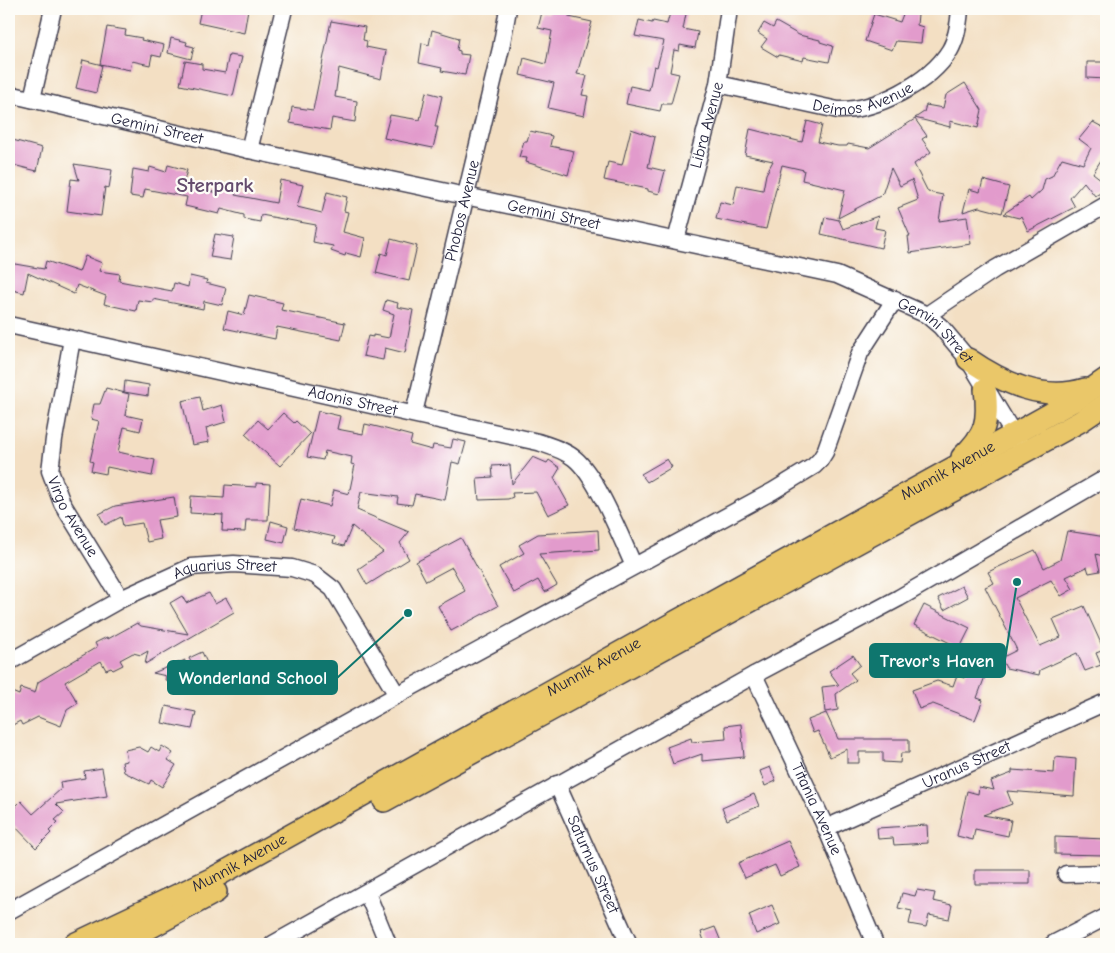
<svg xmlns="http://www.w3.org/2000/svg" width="1115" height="953" font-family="'Comic Neue',sans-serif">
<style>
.building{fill:#e29bcc}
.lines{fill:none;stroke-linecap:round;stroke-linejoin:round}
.minor-casing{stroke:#413e4f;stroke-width:19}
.major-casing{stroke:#413e4f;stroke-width:24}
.minor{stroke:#fff;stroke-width:16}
.major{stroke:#eac769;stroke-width:21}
.labels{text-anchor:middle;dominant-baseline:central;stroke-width:4.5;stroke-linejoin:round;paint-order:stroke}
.street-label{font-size:16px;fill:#22223b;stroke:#fdfcf7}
.district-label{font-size:21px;font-weight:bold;fill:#654c6e;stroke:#fdfcf7}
.leader{fill:none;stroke:#0f766e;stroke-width:2}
.callout-dot{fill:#0f766e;stroke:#fdfcf7;stroke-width:2}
.callout{fill:#0f766e;stroke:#0f766e;stroke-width:2}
.callout-label{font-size:18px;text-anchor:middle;font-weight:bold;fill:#fff}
</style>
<rect width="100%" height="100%" fill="#fdfcf7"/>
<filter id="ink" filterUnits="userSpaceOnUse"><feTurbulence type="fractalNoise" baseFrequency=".02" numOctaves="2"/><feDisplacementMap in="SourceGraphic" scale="10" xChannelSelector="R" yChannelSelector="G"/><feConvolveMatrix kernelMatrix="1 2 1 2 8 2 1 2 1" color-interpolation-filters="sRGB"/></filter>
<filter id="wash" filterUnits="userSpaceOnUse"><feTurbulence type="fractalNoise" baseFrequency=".0096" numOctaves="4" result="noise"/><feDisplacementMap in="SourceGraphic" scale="20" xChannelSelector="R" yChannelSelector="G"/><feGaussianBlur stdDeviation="1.12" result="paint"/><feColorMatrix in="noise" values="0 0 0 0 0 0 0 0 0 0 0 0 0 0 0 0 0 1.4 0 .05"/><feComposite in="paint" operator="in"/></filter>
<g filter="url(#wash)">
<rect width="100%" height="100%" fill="#f3dfc3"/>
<g id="blocks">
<!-- building -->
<path class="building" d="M201,9H248L244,33L198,23Z
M549,9H571L569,17L592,22L577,74L587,76L582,95L588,96L584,116L548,108L554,83L520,75L524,58L546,64L552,31L538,28L542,12L548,13Z
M671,9H687L683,29L698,32L695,48L680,45L679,51L674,50L670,72L679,74L671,104H662L660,111L626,104L630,86L649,90L654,66L657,67L664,41L635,36L639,20L652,23L653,21L667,24Z
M905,9L918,14L917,25L923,27L921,43L896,41L892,50L865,41L874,14L900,22Z
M331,21L365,27L363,40L367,41L366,47L386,51L381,79L339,68L335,97L357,101L355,122L332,118L330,130L290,123L292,107L313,110Z
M776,22L799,35L820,40V42L833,46L829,62L804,57L803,61L779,55L778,57L761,47L767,39L758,33L764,23L773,28Z
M107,27L126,30L125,35L142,38L141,40L164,45L161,57L152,55L150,65L132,61L130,70L100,64Z
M432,30L459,38L457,50L460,51V54L469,55L465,75L441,71L442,68L419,63L422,43L429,45Z
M171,38L187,42L186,45L194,47L191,59L168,53Z
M229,55L242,57L233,96L180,85L185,61L202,64V69L225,73Z
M83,60L102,65L96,93L76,88Z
M1087,62H1106V79L1087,78Z
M965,83L982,110L978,128L950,121V127L915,118L924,112L926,105L943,108L946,95Z
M426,92L442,96L435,127H438L433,148L384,138L390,115L420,120Z
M915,119L927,136L922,139L931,152L914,164L928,192L943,195L939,221L967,217L971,244L910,253L908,236H910L898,208L918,200L912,180L900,186L891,168L882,195L838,218L845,190L802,180L804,170L782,165L766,229L716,219L720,202L733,205L737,185L763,190L766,174L773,161L745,155L750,129L802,142L807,121L822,125L818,142L838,146H847L848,144L869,148Z
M1093,122L1106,129V152L1093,173L1102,180L1106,190L1095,196L1084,182L1070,198L1075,207L1028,231L1021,216L1019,218L1003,214L1029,197L1031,200L1042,190L1045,179L1052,176L1062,158L1083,164L1091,148L1079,139Z
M631,129L655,137L648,167L665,171L659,194L648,191V189L604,180L608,162L622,165Z
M530,131L552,136L550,146L574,151L568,175L526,162L527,158L519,157L524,141H527Z
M9,139L42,148L37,171L9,164Z
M74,164L112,170L109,188L105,187L101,216L67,211L71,179L79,180Z
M168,165L187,170L183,185L218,193L220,186L236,190L235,195L276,203L280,180L303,185L297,207L322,213L327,192L347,197L344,211L348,212L343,232L365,238L361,257L346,253L345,256L331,251L333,246L313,242L316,225L261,215L260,222L244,219V215L221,209L219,214L185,206L187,197L145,189L143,198L130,196L133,169L149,172L150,167L166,172Z
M983,180L1009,187L1002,213L979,207L963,212L969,189L980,192Z
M878,216L875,228L885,230L881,248L821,234L825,217L839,220L843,229Z
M215,234L234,237L230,260L210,257Z
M391,239L417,246L409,281L376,273L381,253L387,255Z
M85,256L102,263L99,271L120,274L119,281L172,291L174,283L188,287L190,276L207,280L206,283L226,288L222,305L204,301L203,309L153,299V302L138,300L136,311L104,304L106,296L77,285L74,294L28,273L24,293L9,289V263L44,269L46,261L79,272Z
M249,295L283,303L281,310L345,323L341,340L277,327L275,339L224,328L228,311L244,315Z
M386,300L398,303L397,307L413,310L405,353L385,348L383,360L363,356L368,336L373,337V335L389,338L394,314L383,310Z
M125,381L149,385L148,396L124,392Z
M106,388L129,394L125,415L143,419L140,431L124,427L118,452L155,460L152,476L107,467L106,474L91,471L93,462L90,461L99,421L91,419L94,404H100Z
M200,397L203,411L222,405L226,422L206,428L209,442L192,445L182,401Z
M318,411L340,416L337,429L363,434L365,424L378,427L412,436L410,444L432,450L433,445L451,448L453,439L466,442L460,464L452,462L445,500L415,494L412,505L397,503L398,497L361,492L357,510L409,532L400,543L409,559L367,585L358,569L383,552L352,526L344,546L333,543L335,537L294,528L301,499L330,506L334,490L349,494L355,465L351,464L352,457L325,451L323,460L307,457Z
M283,413L294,423L296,421L310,434L280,466L245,434L258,420L268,429Z
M533,457L547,463L549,460L560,468L554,478L569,505L548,515L536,492L512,493L513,497L508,499L479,500L477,478L493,477L492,466L510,465L512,484Z
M667,459L672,467L647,482L641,474Z
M256,483L270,484L268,520H246L245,532L222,531L223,515L190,513L191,496L224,498L225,485L256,487Z
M174,497L177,517L157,520L161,539L147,542L142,523L123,526L121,517L105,525L99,514L115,506Z
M271,521L288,526L284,543L267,539Z
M598,530L599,550L539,554L557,585L545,592L538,580L514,593L499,567L524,553L519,545L538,534Z
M1067,531L1106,537V557L1096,554L1100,571L1089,573L1087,567L1066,577L1073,589L1061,596L1051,580L1015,598L1040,646L1061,637L1053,619L1084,606L1104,650L1096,653L1101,665L1085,671L1077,653L1040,670L1039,675L1006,668L1001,658L1017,650L985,587L994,583L988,572L1035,550L1044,568L1060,560Z
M461,538L498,606L451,631L438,606L465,591L452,567L426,581L416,562Z
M962,586L968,597L944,610L938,598Z
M209,593L215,604L226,598L234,612L145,664L148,651L141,655L133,653L120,660L123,665L113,670L111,668L106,670L101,661L65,682L78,703L67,710L61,726L38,717L22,725L20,721L9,727V702L12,692L19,695L21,688L35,693L38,682L97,647L95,643L107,637L108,639L137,623L141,626L188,634L170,603L182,596L186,603Z
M924,605L970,628L960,648L914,625Z
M202,652L212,674L199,680L189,658Z
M853,655L860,665L850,673L856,680L836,694L838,710L825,712L822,687L839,685L829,671Z
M185,660L180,683L165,680L166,676L153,673Z
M977,667L987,671L977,698L983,700L975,720L933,704L919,709L912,690L937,681L953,686L957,675L964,678L966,671H975Z
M166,706L196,712L192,729L162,723Z
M826,713L838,739H909V753H901L900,763L883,762V752H859V763H847V749L830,757L818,731L813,733L808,720Z
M741,724L744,757L702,761V754L673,764L667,747L691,738L692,742L726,739L725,726Z
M162,746L173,753L168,760L176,765L162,787L151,780L149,784L124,772L122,762L127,761L125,750L139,747L148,752L151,747L159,752Z
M1055,757L1076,759L1074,796L1007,791L1012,804L983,815L1011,820L1008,836L975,829L973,840L957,836L967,791L978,794L979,787L994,790L991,781L1012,773V770L1054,773Z
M770,767L776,781L765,786L760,771Z
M102,768L107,796L56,804L64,812L55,820L58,822L49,831L51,833L36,848L9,820V813L21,801L33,814L61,789L60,782L85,778L84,771Z
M754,794L759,806L727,820L722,808Z
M927,825L928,843L894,845L893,838L878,839L877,828Z
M1055,837L1106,839V855L1055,854Z
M788,841L800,867L780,876L775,865L745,878L738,863Z
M975,870H1030V884H975Z
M917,890L935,893L933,901L952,905L949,919L929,915L926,927L909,924L912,911L898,908L902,893L915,896Z
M772,905L780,924L756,934L749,915Z
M715,927L722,944H705L701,932Z"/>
</g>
</g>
<g filter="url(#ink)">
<use href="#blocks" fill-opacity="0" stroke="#413e4f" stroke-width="1"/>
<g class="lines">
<defs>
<g id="minor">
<path id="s1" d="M718,84L838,110C875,111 930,83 950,50C957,38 959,23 960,9"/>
<path id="s2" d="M9,94L249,150L837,275L927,315L941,327L968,359L1019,443"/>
<path d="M32,99L53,9"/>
<path d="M249,150L284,9"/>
<path id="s3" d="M676,240L718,84L729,9"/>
<path d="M927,315L995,269L1106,205"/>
<path id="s4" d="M9,325L538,442C550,446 564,450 574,458C597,476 621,538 634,566"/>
<path id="s5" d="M72,339L54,439L50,471L62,503L121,599"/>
<path id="s6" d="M414,413L501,48L508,9"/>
<path id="s7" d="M9,662L121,599L191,567L234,564L292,568L315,575L333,589L397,695"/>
<path id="s8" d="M754,675L826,828L875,944"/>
<path id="s9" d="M557,784L629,944"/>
<path id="s10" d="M826,828L1106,702"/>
<path d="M1066,874L1106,873"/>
<path d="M367,893L388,944"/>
<path d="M9,911L397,695L773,491L814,466L820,460L825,452L860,353L895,299"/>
<path d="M273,944L754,675L899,598L1106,478"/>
<path d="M1053,944L1106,917"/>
</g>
<g id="major">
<path d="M968,359C1003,383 1043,402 1085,389"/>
<path d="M962,457C986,434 989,422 985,389"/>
<path d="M384,801L1081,421L1106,404"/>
<path id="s11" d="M74,944L215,877L1077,399L1106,379"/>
<path d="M120,944L216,892"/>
</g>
</defs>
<!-- minor casing -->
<use href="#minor" class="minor-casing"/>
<!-- major casing -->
<use href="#major" class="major-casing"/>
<!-- minor -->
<use href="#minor" class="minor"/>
<!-- major -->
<use href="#major" class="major"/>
</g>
</g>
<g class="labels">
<!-- street labels -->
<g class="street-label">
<text stroke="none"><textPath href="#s1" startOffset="149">Deimos Avenue</textPath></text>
<text stroke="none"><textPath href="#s3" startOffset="119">Libra Avenue</textPath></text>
<text stroke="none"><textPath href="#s2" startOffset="152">Gemini Street</textPath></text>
<text stroke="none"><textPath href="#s6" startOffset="208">Phobos Avenue</textPath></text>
<text stroke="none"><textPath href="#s2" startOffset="558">Gemini Street</textPath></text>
<text stroke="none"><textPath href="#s2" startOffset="962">Gemini Street</textPath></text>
<text stroke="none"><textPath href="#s4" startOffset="352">Adonis Street</textPath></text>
<text stroke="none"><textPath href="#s11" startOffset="994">Munnik Avenue</textPath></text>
<text stroke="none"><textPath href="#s5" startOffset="185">Virgo Avenue</textPath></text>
<text stroke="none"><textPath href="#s7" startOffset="239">Aquarius Street</textPath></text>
<text stroke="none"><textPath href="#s11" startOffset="589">Munnik Avenue</textPath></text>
<text stroke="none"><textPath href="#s10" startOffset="154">Uranus Street</textPath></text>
<text stroke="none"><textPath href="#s8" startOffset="148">Titania Avenue</textPath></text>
<text stroke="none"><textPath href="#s11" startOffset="184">Munnik Avenue</textPath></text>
<text stroke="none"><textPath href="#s9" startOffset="88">Saturnus Street</textPath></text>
</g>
<!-- district labels -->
<g class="district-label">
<text x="215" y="185">Sterpark</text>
</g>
</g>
<!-- callouts -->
<path class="leader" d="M1017 582L1005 660M408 613L337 678"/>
<g class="callout-dot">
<circle cx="1017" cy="582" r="5"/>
<circle cx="408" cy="613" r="5"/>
</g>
<g class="callout">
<rect x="870" y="644" width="135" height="33" rx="5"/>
<rect x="168" y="661" width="169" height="33" rx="5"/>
</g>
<g class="callout-label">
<text x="937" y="667">Trevor's Haven</text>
<text x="253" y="684">Wonderland School</text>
</g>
<!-- margin -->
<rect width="1115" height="953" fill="none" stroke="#fdfcf7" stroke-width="30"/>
</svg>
